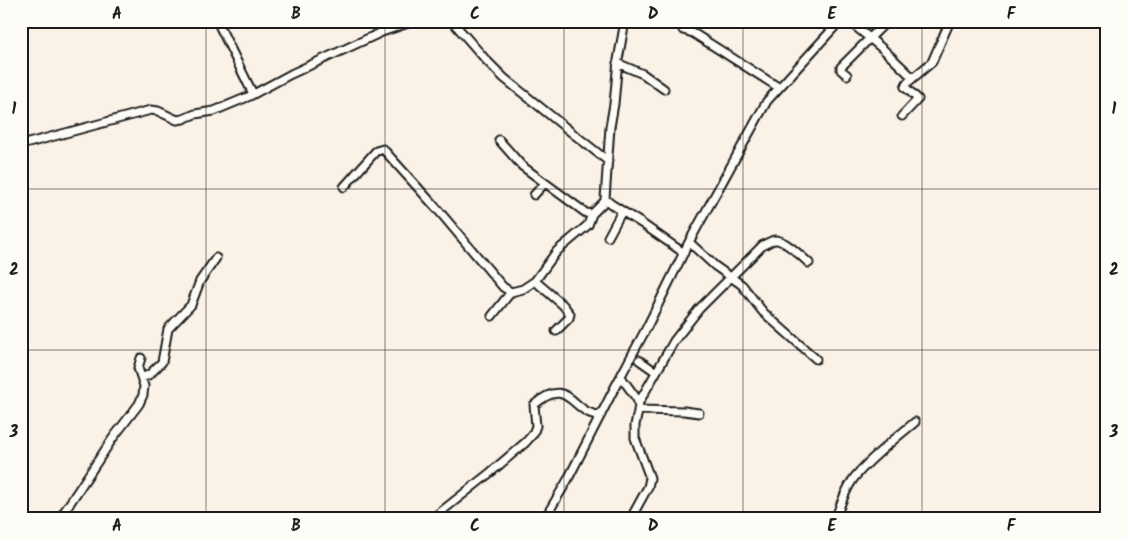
<svg xmlns="http://www.w3.org/2000/svg" width="1128" height="539" font-family="Kalam,sans-serif">
<style>
.lines{fill:none;stroke-linecap:round;stroke-linejoin:round}
.minor-casing{stroke:#1c1c1c;stroke-width:11}
.minor{stroke:#fdfcf7;stroke-width:7}
.grid{fill:none;stroke:#1c1c1c;stroke-width:1;stroke-opacity:0.55}
.neatline{fill:none;stroke:#1c1c1c;stroke-width:2}
.grid-label{font-size:16px;text-anchor:middle;font-weight:bold;fill:#1c1c1c}
</style>
<rect width="100%" height="100%" fill="#faf2e6"/>
<filter id="ink" filterUnits="userSpaceOnUse"><feTurbulence type="fractalNoise" baseFrequency=".02" numOctaves="2"/><feDisplacementMap in="SourceGraphic" scale="10" xChannelSelector="R" yChannelSelector="G"/><feConvolveMatrix kernelMatrix="1 2 1 2 8 2 1 2 1" color-interpolation-filters="sRGB"/></filter>
<g filter="url(#ink)">
<g class="lines">
<defs>
<path id="minor" d="M217,21L253,94
M452,21L486,60L504,78L571,132L608,161
M625,21L618,60L614,104L610,127L605,199L611,204L641,223L684,253
M849,21L884,50L913,78L907,83L905,87L918,99L902,116
M683,30L693,33L778,87
M617,63L643,74L664,89
M847,75L841,70V67L884,24
M913,78L932,62L950,21
M499,140L522,166L586,213L592,214L606,200
M21,145L151,110L158,111L177,120L183,119L195,114L214,111L250,96L291,74L382,32L414,21
M344,187L376,151L383,149L439,211L503,287L511,292L523,289L535,281L557,251L588,225L592,214
M534,195L545,183
M608,237L622,211
M689,242L715,266L742,285L763,312L816,359
M535,281L563,305L570,314L569,318L556,331
M492,316L511,292
M639,360L656,372
M621,377L637,399L639,407L635,425V438L650,478L648,487L631,518
M142,378L150,374L162,362L168,329L191,305L200,281L216,258
M638,404L674,341L699,309L763,245C767,244 771,240 775,240C784,239 802,257 809,263
M638,410L684,411L699,413
M60,518L113,438L139,404L143,395L144,386L138,368L141,358
M433,518L491,472L526,442L533,434L536,426L534,405C570,373 572,416 601,415
M545,518L567,481L615,387L647,327L689,242L767,101L840,21
M836,518C840,505 846,489 854,478C870,458 895,439 915,422"/>
</defs>
<!-- minor casing -->
<use href="#minor" class="minor-casing"/>
<!-- minor -->
<use href="#minor" class="minor"/>
</g>
</g>
<!-- grid -->
<path class="grid" d="M206,21V518M385,21V518M564,21V518M743,21V518M922,21V518M21,189H1107M21,350H1107"/>
<!-- margin -->
<rect width="1128" height="539" fill="none" stroke="#fdfcf7" stroke-width="55"/>
<rect x="28" y="28" width="1072" height="484" class="neatline"/>
<g class="grid-label">
<text x="117" y="19">A</text>
<text x="296" y="19">B</text>
<text x="475" y="19">C</text>
<text x="653" y="19">D</text>
<text x="832" y="19">E</text>
<text x="1011" y="19">F</text>
<text x="14" y="114">1</text>
<text x="1114" y="114">1</text>
<text x="14" y="275">2</text>
<text x="1114" y="275">2</text>
<text x="14" y="437">3</text>
<text x="1114" y="437">3</text>
<text x="117" y="531">A</text>
<text x="296" y="531">B</text>
<text x="475" y="531">C</text>
<text x="653" y="531">D</text>
<text x="832" y="531">E</text>
<text x="1011" y="531">F</text>
</g>
</svg>
